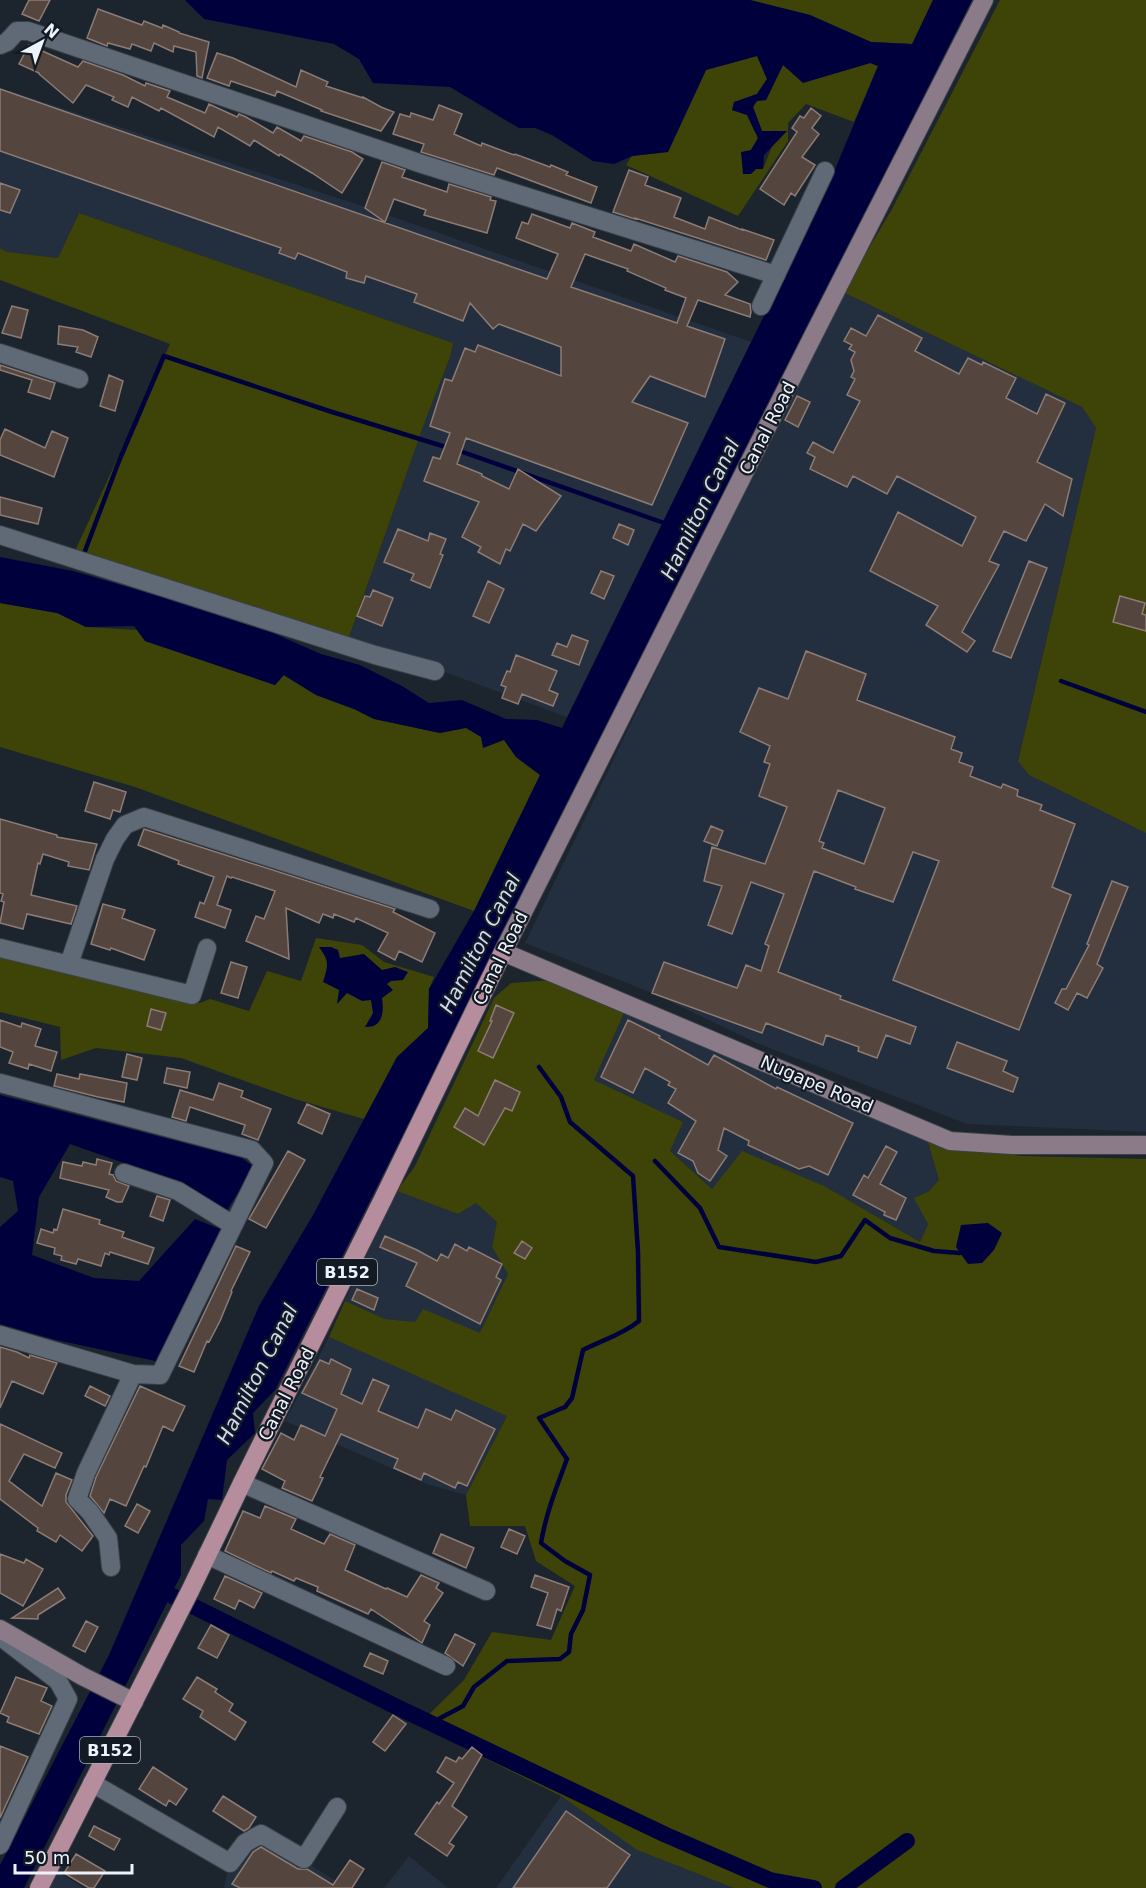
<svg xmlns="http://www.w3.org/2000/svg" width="1146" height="1888" font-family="'DejaVu Sans',sans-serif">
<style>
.built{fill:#232f3e}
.green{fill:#3e4408}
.water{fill:#00003d}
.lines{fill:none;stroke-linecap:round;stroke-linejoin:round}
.stream{stroke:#00003d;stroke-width:4.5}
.canal{stroke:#00003d;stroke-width:16}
.building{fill:#54453f;stroke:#8c7c75;stroke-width:1.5;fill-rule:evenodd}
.street-casing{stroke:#394048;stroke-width:20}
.secondary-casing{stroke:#394048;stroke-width:20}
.primary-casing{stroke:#394048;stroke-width:20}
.street{stroke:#606976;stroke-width:18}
.secondary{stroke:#8b7b89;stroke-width:18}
.primary{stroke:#b68d9c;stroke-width:18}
.labels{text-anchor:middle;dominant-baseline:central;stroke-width:4.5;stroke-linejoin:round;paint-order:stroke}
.shield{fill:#131a24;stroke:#acb2ba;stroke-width:1.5}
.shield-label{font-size:16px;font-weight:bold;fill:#edf3fa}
.street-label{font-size:18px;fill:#edf3fa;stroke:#131a24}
.water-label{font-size:20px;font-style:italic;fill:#cfdaed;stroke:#131a24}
</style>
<rect width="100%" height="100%" fill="#1c242e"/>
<!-- built -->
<path class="built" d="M0,88L359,205L751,342L567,717L349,637L424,424L450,357L453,343L79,213L58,258L7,252L0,248Z
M843,292L1082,407L1096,428L1018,760L1029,775L1146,833V1132L967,1124L757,1043L652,993L525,943L744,489Z
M624,1013L766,1070L928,1142L939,1180L928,1192V1224L920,1242L826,1187L742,1152L712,1189L670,1151L683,1122L594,1080Z
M397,1191L458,1214L476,1203L497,1222L492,1247L508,1274L480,1334L423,1309L415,1322L385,1319L345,1301Z
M329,1337L507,1416L466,1495L429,1485L285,1421Z
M561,1796L637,1850L734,1888H496Z
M257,1831L347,1888H224L227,1873Z
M409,1856L448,1888H384Z
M58,1871L83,1888H49Z"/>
<!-- green -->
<path class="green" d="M750,0H933L913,44L871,42L810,15Z
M1000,0H1146V833L1029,775L1018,761L1096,428L1082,407L843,292L892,209Z
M757,56L767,79L757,94L735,102L732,110L747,115L758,138L751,150L756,169H763L773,144L786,131H762L753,107L757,101L766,100L783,65L804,82L871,63L878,66L854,122L806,104L788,123V141L738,216L626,165L632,156L668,152L706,70Z
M79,213L453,343L450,357L424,424L349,637L75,551L170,344L0,280V248L7,252L58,258Z
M0,603L57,613L86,627L137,630L145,641L275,685L283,675L316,695L354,709L374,719L440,733L466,727L481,737L504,740L516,757L540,775L474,911L135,787L0,747Z
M316,938L362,945L384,962L434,977L429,989L428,1028L397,1057L364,1119L295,1099L181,1058L96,1048L61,1060L60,1027L0,1012V955L200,1003L210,999L249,1011L267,971L301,981Z
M552,980L624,1013L594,1080L683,1122L670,1151L712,1189L742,1151L826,1187L920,1242L928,1224L914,1198L928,1192L939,1180L928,1142L1021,1156L1146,1159V1888H734L637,1850L561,1796L418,1725L464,1680L492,1632L551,1640L575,1586L536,1561L525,1526H470L466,1495L507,1416L329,1337L345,1301L385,1319L415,1322L423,1309L480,1333L508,1274L492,1247L497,1222L476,1203L458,1214L397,1191L415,1166L494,998L511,983Z"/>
<!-- water -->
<path class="water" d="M185,0H750L810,15L871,42L912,44L933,0H972L275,1390L253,1413L255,1433L227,1460L222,1500L208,1499L204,1521L181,1545V1575L24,1888H0V1865L109,1655L259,1306L313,1215L397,1057L428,1028L429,989L474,911L540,775L516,757L504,740L483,748L481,737L466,728L440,733L374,719L354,709L316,695L284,675L275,685L145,641L134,626L86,627L57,613L0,603V557L73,571L176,601L273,633L321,654L360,665L402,686L429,703L462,700L506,719L537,720L562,728L831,179L878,66L870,63L803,83L783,65L766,100L757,101L753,107L762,131H787L764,155L763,169H756L751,174H743L741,152L751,150L758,138L747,115L732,110L734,102L757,94L767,79L757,56L706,70L668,152L632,156L614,164L593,161L552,135L535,128H519L450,87L373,83L359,59L334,44L204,19Z
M319,947H331L338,950L340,958L364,954L382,970L395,967L408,972L403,980L391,981L387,984L393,990L382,998C384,1012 383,1028 365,1027L373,1013L371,1000L362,1001L347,993L337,1004L339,990L323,982C328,965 330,962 319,947Z
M0,1095L242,1158L254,1167L224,1215L184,1184L70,1144L39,1197L32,1255L94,1278L139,1281L195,1219L223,1230L160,1362L56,1340L0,1324V1227L18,1211L13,1181L0,1177Z
M988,1223L1002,1233L994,1250L982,1263L968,1264L956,1247L961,1225Z"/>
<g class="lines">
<!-- stream -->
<path class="stream" d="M457,450L667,524
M85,551L119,461L164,356L329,411L449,448
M1061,681L1146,712
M655,1161L700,1208L719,1247L816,1262L841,1256L865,1220L890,1238L934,1251L960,1253
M431,1723L463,1706L474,1687L507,1661L560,1659L569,1652L571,1634L583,1610L590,1575L565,1561L541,1543C546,1513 557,1486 567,1459L539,1418L565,1407L572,1398L583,1350C602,1340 622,1335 639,1321L638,1252L633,1176L570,1122L561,1097L539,1067"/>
<!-- canal -->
<path class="canal" d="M150,1585L399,1708L666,1835L770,1880L814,1888
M843,1888L907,1841"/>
</g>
<!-- building -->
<path class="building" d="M29,0H50L39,21L22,14Z
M98,9L142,25L144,21L162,28L163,25L179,32V33L209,42L202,78L197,76L196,52L174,46L173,52L154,43L151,51L132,44L130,49L108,43L107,46L87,38Z
M29,45L78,67L83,61L123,75L145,86L146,83L170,91L167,97L205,113L209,104L237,117L239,114L246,117L273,133L277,127L301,141L304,136L352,152L363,159L342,193L312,173L280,154L279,156L254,140L250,146L218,127L214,137L161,108L159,111L132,97L128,107L112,100L114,97L86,85L73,103L39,74V73L19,64Z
M217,53L233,58L296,87L301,70L328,82L326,86L363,98V97L381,107L394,112L381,131L321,111L322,110L277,91L275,96L231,81L229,86L207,78Z
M0,89L547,279L558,254L516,238L522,222L528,224L532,214L570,228L572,223L595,232L593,237L631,251L634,244L675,262L678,256L727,272L738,282L725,295L750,304L751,312L750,317L698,300L687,326L725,339L705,397L650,376L632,402L688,423L652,505L466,438L457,464L482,474V476L509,489L518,469L561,496L536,531L523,524L510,551L506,549L500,564L478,552L481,547L462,537L479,502L424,481L433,457L440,459L450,433L430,426L445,379L452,381L465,348L475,352L478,345L561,376V347L499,324L493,329L470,303L463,321L414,302L417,294L366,276L364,283L346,278L347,272L298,253L295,259L279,253L281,248L0,151ZM585,254L628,269L627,271L666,288L665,290L686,298L677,323L571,287Z
M439,105L462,114L454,134L481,146L482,143L514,155L515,154L550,167L551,165L568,172L566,175L597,187L591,203L497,168L494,175L421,152L424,144L393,134L400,114L410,117L411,113L433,120Z
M811,108L821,116L812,128L819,134L802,157L815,165L795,196L791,193L784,205L760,189L797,132L792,128L800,116L804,118Z
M382,162L405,170L402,177L447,192L449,184L491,197L490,200L496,201L487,233L424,215L426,210L394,199L385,222L365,208Z
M629,170L648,177L645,185L681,198L674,217L705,229L709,217L742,230V229L774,240L766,260L635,218V219L613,212Z
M0,183L20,190L10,213L0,210Z
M12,306L28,310L21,338L2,333Z
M878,315L922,338L915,351L959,374L968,358L982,365L983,362L1016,378L1006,398L1037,414L1046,394L1065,403L1037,462L1072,479L1063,516L1045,504L1026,541L1004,531L989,561L999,565L962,632L975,641L967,652L926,625L938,606L870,571L898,512L962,546L976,517L897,476L887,494L853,476L847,487L810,469L815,457L807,453L813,442L833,453L860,401L847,395L855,379L851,377L854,371L851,360L855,352L849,349L852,345L844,341L851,328L866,336Z
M59,326L83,330L98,337L91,357L76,352L78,347L58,344Z
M0,365L55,383L50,399L28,392L32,380L0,370Z
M109,375L123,381L115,411L100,406Z
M797,396L810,402L798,427L785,420Z
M5,429L45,448L52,431L68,438L54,477L0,455V440Z
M0,497L42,508L38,524L0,515Z
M619,524L634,530L628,545L613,538Z
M398,529L428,541L430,533L446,539L440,554L443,555L430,588L411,580L414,574L384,562Z
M1029,561L1047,568L1011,658L993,651Z
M601,571L614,576L604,599L591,593Z
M488,581L504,589L489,623L473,616Z
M373,590L393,598L382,626L357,616L365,596L370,597Z
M1120,596L1145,603L1142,614L1146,615V631L1113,622Z
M572,635L588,641L579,665L552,655L557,643L567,647Z
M806,651L866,674L857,700L955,737L951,749L962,753L959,762L973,767L970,776L1001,788L1003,784L1018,790L1017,796L1042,805L1040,810L1075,824L1052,887L1071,895L1019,1030L893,980L939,861L913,852L893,902L855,889L856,887L814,871L778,972L841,996L840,999L916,1027L910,1044L886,1035L877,1058L858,1051L859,1047L826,1035L823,1045L766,1023L762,1033L652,993L664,962L737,988L746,965L761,971L769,946L765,944L784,894L751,882L732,934L708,925L722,886L704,881L712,847L765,864L787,807L759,796L770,764L764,762L770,746L740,732L759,688L788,699ZM838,790L885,808L864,864L822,848L824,843L819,841Z
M516,655L557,671L549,690L558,694L553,706L522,694L518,704L502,698L506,687L501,685L507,671L510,672Z
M94,782L126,792L120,812L113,810L110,819L85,811Z
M0,819L57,835V837L97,844L89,870L68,866L69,862L43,854L40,864L38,863L31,895L77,906L71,924L27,914L23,929L0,923L4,902L1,901L3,894L0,893Z
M711,826L723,831L717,846L704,841Z
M144,829L395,909L393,912L435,933L422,962L399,951L395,960L378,951L388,933L356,918L354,922L334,914L333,918L323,914L319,923L286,908L289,959L246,941L256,916L264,919L275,891L232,877L231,878L227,876L217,905L231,910L225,928L195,917L200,902L204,904L214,877L178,864L179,861L138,845Z
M1112,881L1128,887L1097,964L1103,968L1087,998L1077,993L1068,1010L1055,1003L1062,989H1066L1089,945L1087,944Z
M103,904L125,910L122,918L155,930L144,960L111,948L110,950L91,944Z
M231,962L247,967L238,998L221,993Z
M496,1005L514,1013L493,1058L478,1051L492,1021H490Z
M151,1009L166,1013L161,1030L147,1026Z
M0,1020L21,1027L22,1023L41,1029L35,1046L57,1052L51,1071L29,1064L28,1069L9,1063L13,1052L0,1047Z
M628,1020L660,1036L659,1038L708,1065L714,1055L776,1089L777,1087L853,1123L828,1175L809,1166L799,1169L748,1145L749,1141L724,1128L718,1150L727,1156L710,1181L698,1173L693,1161L678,1153L696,1121L668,1103L676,1089L668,1085L670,1082L645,1068L633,1093L601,1077Z
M957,1042L1007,1061L1003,1071L1018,1078L1013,1092L947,1068Z
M127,1054L142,1058L137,1080L122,1077Z
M167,1068L190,1072L187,1088L164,1083Z
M57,1074L79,1079L80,1074L127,1083L124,1102L98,1097L54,1086Z
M495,1080L520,1092L512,1111L505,1108L484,1145L454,1127L465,1108L478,1116Z
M219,1083L243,1091L241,1097L271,1109L258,1140L242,1134L245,1125L190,1107L186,1121L172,1117L180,1090L213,1100Z
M307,1104L330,1114L322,1134L298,1123Z
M886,1146L897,1152L880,1184L906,1198L896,1220L884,1215L885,1212L853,1195L864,1175L868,1178Z
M288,1151L305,1160L266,1228L249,1219Z
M97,1159L112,1163L109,1174L113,1175L116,1181L129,1186L122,1202H117L106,1197L109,1190L60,1178L63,1162L82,1166L83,1162L96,1165Z
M157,1196L170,1200L163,1221L150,1216Z
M63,1209L100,1220L99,1224L124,1232L122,1237L154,1248L148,1264L110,1252L109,1255L105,1253L101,1266L78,1259L76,1264L61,1260L62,1256L54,1254L55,1248L37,1243L41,1229L53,1233L54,1229L57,1230Z
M385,1236L417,1250L437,1261L441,1254L448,1258L455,1244L467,1251L469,1247L502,1264L496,1277L501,1280L480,1324L406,1286L417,1263L380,1247Z
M522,1241L532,1248L525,1259L514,1253Z
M236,1246L250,1252L231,1291L232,1292L220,1321L209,1342L207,1341L194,1372L179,1366Z
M357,1289L378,1298L374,1310L352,1300Z
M0,1347L17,1352L29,1358L30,1355L57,1363L43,1394L12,1381L0,1408Z
M331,1359L351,1369L341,1394L362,1404L373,1379L389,1386L378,1411L418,1428L426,1409L451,1420L456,1410L495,1429L467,1486L458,1482L455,1488L424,1473L421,1480L394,1468L398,1459L341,1434L320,1477L323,1478L312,1501L282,1488L285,1481L262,1469L281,1433L294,1440L301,1425L325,1436L337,1409L302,1393L320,1360L329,1364Z
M90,1386L110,1396L105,1406L85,1396Z
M140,1386L185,1406L173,1431L163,1426L146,1467L144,1466L126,1506L110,1499L104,1513L90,1496L96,1477Z
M0,1424L62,1453L55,1468L24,1454L9,1481L42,1506L56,1473L72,1480L66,1495V1502L93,1536L82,1551L60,1535L56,1542L37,1531L38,1528L0,1499Z
M137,1504L150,1511L138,1533L125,1526Z
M265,1506L296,1519L291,1529L324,1544L330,1534L355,1545L345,1570L386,1589L387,1588L407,1597L421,1575L439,1583L436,1588L443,1593L424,1621L430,1625L422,1643L371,1609L368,1614L317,1591L318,1587L296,1578L294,1581L272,1571L271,1573L225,1551L243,1511L260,1518Z
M509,1529L525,1536L517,1554L501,1547Z
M441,1534L474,1548L466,1568L433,1553Z
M0,1554L24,1563L26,1559L43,1569L23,1606L0,1593Z
M535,1575L569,1587L561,1611L557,1609L551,1629L537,1625L548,1593L531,1587Z
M225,1576L262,1593L254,1608L239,1600L235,1609L214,1599Z
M58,1588L65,1598L38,1615V1619L12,1618Z
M86,1621L98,1627L85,1652L73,1646Z
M211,1625L229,1635L217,1658L198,1648Z
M455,1634L475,1644L463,1666L445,1653Z
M370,1653L388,1661L383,1674L364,1666Z
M16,1677L47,1688L41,1701L52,1706L39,1734L7,1722L9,1717L0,1713Z
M197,1677L217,1689L215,1692L233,1704L229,1711L246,1722L235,1740L200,1717L203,1711L183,1699Z
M393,1715L406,1724L385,1751L373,1742Z
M0,1746L28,1757L0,1818Z
M472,1747L482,1755L452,1806L467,1817L449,1843L454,1846L447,1856L415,1834L437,1802L439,1804L454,1783L437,1772L446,1757L456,1762L459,1757L462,1759Z
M153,1767L187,1789L176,1805L169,1800L166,1806L139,1789Z
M223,1796L256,1817L249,1828L244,1831L213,1811Z
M566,1811L630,1855L607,1888H513Z
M94,1826L120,1839L114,1850L89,1836Z
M261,1847L298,1869H307L333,1885L350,1860L364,1869L352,1888H240L232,1884L253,1852Z
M76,1854L105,1871L94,1888H89L64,1873Z"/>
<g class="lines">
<defs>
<path id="street" d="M0,45L7,42L17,31H28L422,164L776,275
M761,306L825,171
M0,353L79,379
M0,535L375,655L435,671
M0,948L192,995L207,948
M69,964L105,859L115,839L125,825L144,817L430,909
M0,1083L252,1150L264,1163L160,1375L133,1374L0,1335
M124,1173L178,1191L233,1225
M242,1483L486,1591
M207,1555L446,1666
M111,1567L108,1538L90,1512L77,1499L86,1473L133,1374
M0,1636L58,1681L68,1699L0,1845
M92,1783L230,1863L245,1843L261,1834L304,1859L337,1807"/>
<path id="secondary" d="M984,0L814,334L503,952L950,1141L1012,1145H1146
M0,1629L82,1676L134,1702"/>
<path id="primary" d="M39,1888L190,1591L242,1483L383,1199L503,952"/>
</defs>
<!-- street casing -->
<use href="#street" class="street-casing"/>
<!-- secondary casing -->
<use href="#secondary" class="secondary-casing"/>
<!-- primary casing -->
<use href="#primary" class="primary-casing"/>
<!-- street -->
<use href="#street" class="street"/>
<!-- secondary -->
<use href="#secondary" class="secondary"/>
<!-- primary -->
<use href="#primary" class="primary"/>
</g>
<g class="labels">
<!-- shield labels -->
<g class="shield">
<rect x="317" y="1259" width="60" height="26" rx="4.5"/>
<rect x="80" y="1737" width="60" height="26" rx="4.5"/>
</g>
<g class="shield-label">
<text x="347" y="1272">B152</text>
<text x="110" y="1750">B152</text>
</g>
<!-- street labels -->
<g class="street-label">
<text transform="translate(767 428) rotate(-63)">Canal Road</text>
<text transform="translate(500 958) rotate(-64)">Canal Road</text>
<text transform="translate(817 1084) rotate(23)">Nugape Road</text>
<text transform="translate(286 1394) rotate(-63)">Canal Road</text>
</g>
<!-- water labels -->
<g class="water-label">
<text transform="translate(700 509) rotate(-64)">Hamilton Canal</text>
<text transform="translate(480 943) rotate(-63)">Hamilton Canal</text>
<text transform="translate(257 1374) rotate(-63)">Hamilton Canal</text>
</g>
</g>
<!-- north arrow -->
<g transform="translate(42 42) rotate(41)" stroke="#131a24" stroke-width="4.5" paint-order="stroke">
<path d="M0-4.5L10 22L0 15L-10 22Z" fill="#edf3fa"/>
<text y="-9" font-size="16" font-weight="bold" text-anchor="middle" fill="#edf3fa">N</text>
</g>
<!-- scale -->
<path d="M15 1864v9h117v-9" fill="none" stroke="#edf3fa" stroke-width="3"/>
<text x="24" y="1864" font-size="18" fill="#edf3fa" stroke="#131a24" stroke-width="4.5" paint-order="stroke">50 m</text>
</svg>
